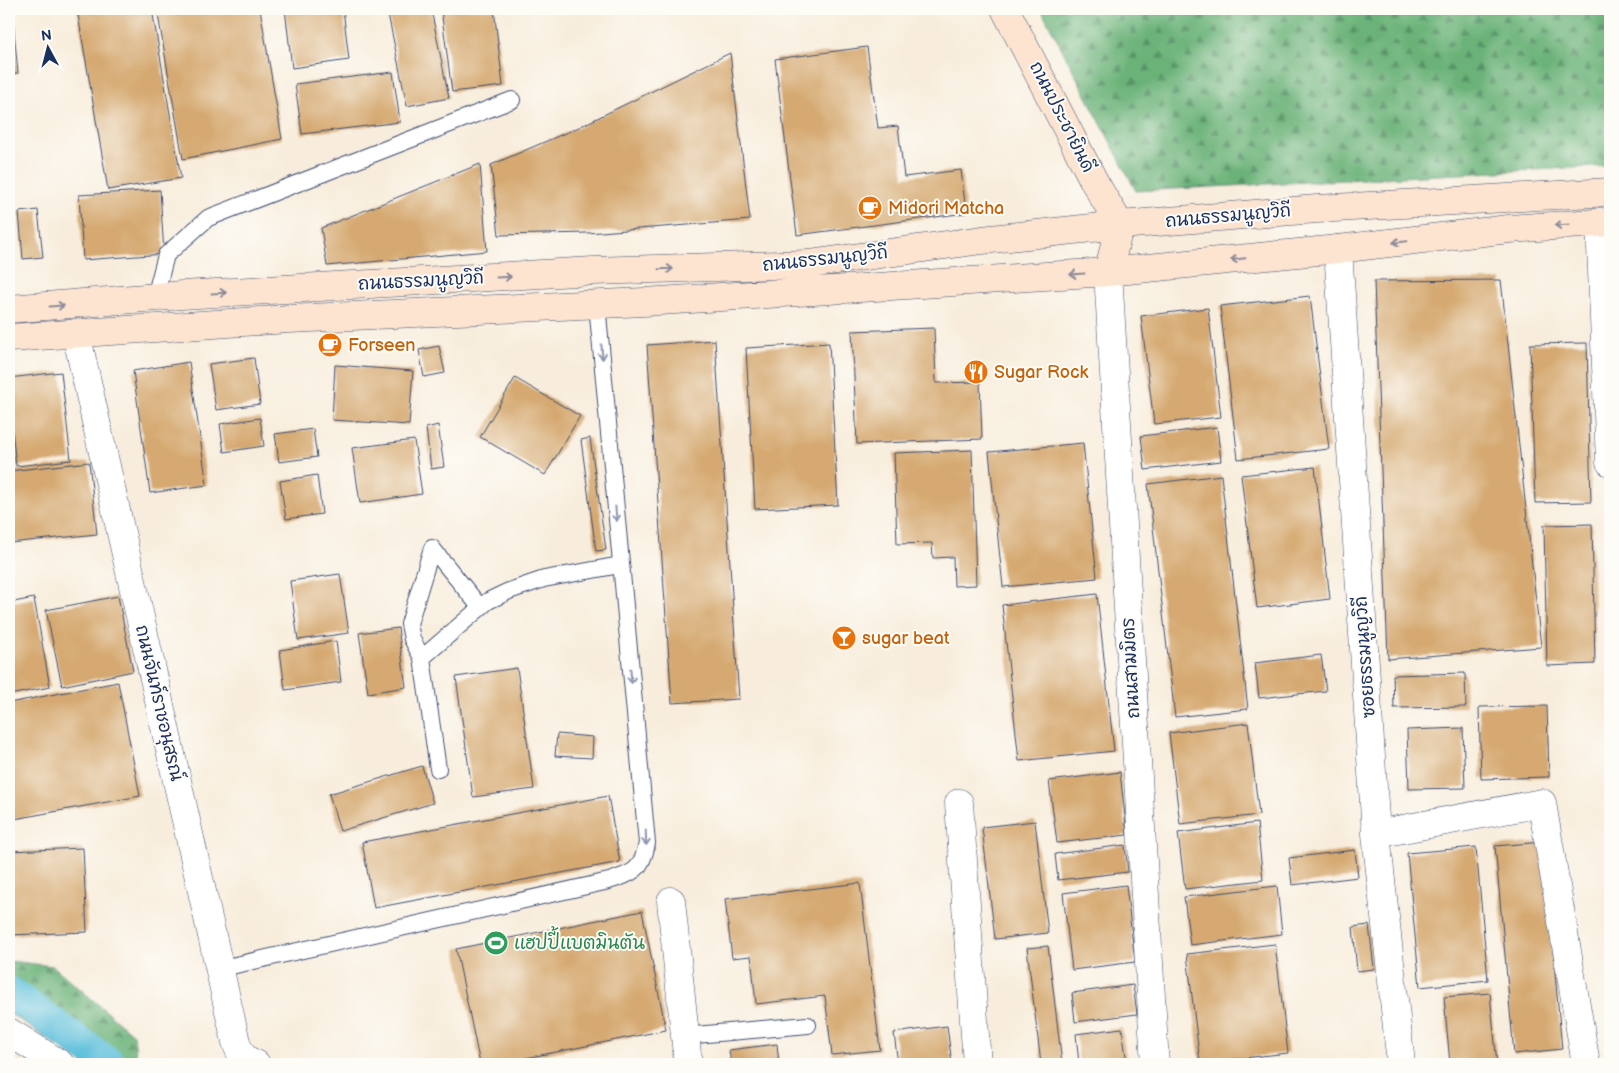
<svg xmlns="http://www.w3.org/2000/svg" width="1619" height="1073" font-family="'Balsamiq Sans','Playpen Sans Thai',sans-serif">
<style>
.forest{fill:url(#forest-firs);stroke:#42706b}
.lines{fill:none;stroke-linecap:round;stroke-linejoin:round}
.canal{stroke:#5dbfdb;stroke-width:32}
.building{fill:#d5a971}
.lane-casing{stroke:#3c4c71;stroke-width:18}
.street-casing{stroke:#3c4c71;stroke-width:29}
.secondary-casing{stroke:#3c4c71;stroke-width:29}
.lane{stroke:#fff;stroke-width:16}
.street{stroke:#fff;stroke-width:28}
.secondary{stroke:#fde4d1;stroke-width:28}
.oneway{stroke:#8c8a98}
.oneway2{stroke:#8d97ae}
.labels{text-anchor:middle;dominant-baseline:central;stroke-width:4;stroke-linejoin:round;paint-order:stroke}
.street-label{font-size:18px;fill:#1b2f5e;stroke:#fdfcf7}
.food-label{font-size:18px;fill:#c56008;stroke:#fdfcf7;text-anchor:start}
.leisure-label{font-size:18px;fill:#27864d;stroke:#fdfcf7;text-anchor:start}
</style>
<defs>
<pattern id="forest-firs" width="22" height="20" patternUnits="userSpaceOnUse" patternTransform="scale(1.25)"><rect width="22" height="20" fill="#6ab278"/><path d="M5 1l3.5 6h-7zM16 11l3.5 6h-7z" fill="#569166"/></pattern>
</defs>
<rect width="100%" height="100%" fill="#fdfcf7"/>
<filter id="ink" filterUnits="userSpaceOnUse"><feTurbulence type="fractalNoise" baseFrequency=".02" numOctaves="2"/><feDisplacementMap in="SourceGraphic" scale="10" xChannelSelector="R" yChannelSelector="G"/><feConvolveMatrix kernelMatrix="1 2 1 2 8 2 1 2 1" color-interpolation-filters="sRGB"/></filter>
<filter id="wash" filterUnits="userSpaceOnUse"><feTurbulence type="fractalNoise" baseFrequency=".0096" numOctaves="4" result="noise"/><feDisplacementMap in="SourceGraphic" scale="20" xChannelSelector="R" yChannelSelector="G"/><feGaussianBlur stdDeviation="1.12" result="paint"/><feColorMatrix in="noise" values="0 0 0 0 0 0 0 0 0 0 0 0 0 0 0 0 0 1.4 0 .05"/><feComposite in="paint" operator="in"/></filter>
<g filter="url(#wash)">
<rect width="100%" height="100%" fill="#f8eddc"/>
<!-- forest -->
<path class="forest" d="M1041,9H1610V166L1136,191Z
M9,961L53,966L134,1035L137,1064H84L9,1013Z"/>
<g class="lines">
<!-- canal -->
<path class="canal" d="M9,992L110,1064"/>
</g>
<g id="blocks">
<!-- building -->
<path class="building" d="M9,9H12L18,73L9,74Z
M77,9H152L181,178L108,190Z
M157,9H260L282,139L183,159Z
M285,9H343L349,60L292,68Z
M387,9H431L449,98L407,106Z
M441,9H494L503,86L452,92Z
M867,47L878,128L898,126L904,177L961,170L966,213L797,235L775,59Z
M730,53L750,220L588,233L499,235L491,165L577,128Z
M393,72L400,122L302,134L295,84Z
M9,154H10L14,199H9Z
M480,164L487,251L327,266L321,228Z
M160,190L164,254L83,260L79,195Z
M38,210L43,257L23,259L19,212Z
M1501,280L1541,647L1388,659L1374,281Z
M1310,296L1329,449L1238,459L1220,306Z
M1208,308L1221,417L1154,424L1141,316Z
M934,328L936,383L980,382L982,439L857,444L852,331Z
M715,340L739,699L672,703L647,345Z
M829,343L838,505L755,509L746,348Z
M1587,343L1591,502L1535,503L1530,344Z
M439,346L445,373L424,377L419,350Z
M254,358L260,404L216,410L209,364Z
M189,362L207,485L150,493L133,371Z
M335,365L413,371L409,425L332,420Z
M61,372L71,460L16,466L9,401V378Z
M515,378L580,416L545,475L480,437Z
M260,418L264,446L224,452L220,424Z
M438,425L444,467L431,469L426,428Z
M1217,427L1221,461L1145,470L1141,436Z
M313,429L317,457L279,462L275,434Z
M590,438L606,550L596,551L581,440Z
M414,440L422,494L360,503L352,448Z
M1083,443L1097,578L1003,587L989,452Z
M972,450L976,585L954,586L953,557L933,558L932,543L897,544L894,453Z
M89,462L97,534L9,543V471Z
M1315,467L1330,599L1257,608L1241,475Z
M317,475L322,514L286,519L280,481Z
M1221,475L1248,709L1175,717L1148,484Z
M1592,524L1595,664L1547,666L1544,525Z
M340,574L349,633L298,640L290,581Z
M1097,594L1114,751L1019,761L1002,605Z
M118,596L133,671L62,686L46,610Z
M34,598L50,687L9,695V603Z
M398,628L406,687L368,693L359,633Z
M336,641L341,682L285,690L280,650Z
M1321,655L1326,691L1259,698L1255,663Z
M517,668L534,789L473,797L456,677Z
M1465,673L1466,707L1394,708L1393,675Z
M118,682L140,796L9,820V703Z
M1547,706L1549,777L1481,779L1479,707Z
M1248,723L1259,815L1180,824L1169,733Z
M1463,728L1465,788L1409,789L1407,730Z
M557,734L593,737L592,758L555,756Z
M1610,760V780H1609L1607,761Z
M422,766L433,803L340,831L329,794Z
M1120,772L1127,835L1057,843L1049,781Z
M608,796L620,862L374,908L362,842Z
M1035,821L1048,933L995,939L982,827Z
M1257,823L1263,880L1185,889L1178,833Z
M1543,842L1562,1049L1514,1054L1495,846Z
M1125,845L1128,872L1058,880L1055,854Z
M1476,847L1488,980L1420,987L1407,853Z
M83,848L87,932L9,935V851Z
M1355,850L1358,877L1292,885L1289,858Z
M860,883L880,1050L832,1055L825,996L756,1004L751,956L732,958L725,899Z
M1126,885L1135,962L1072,970L1063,893Z
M1277,886L1282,934L1190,945L1184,897Z
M642,911L666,1030L496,1064H480L456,949Z
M1369,925L1374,969L1357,971L1353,927Z
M1275,944L1288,1053L1200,1063L1187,954Z
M1048,946L1062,1064H1041L1027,948Z
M1133,985L1137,1014L1075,1022L1072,993Z
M1490,993L1497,1064H1450L1444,997Z
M947,1026L952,1064H898L894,1033Z
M1122,1028L1127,1064H1079L1076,1034Z
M777,1044L779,1064H731L729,1050Z"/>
</g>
</g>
<g filter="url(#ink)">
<use href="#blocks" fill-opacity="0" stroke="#3c4c71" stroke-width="1"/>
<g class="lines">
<defs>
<path id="lane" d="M155,297L166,255L208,218L512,100
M422,658L412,639L409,624L432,548L480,607
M438,769L422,658L488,601L509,591L544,579L620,565
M218,969L609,881C634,873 642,870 647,843L597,304
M684,1036L808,1025"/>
<path id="street" d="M1600,222L1610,462
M1338,249L1376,834L1401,1064
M1108,272L1155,1064
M76,333L236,1042C240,1054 244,1060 256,1064
M959,803L977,1064
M1376,834L1542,803L1586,1064
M671,901L688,1064
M9,1032L60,1064"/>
<path id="secondary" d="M1005,9L1095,183L1120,225L1108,272
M9,309L182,295L593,271L809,264L982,240L1120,225L1317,209L1610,192
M9,338L289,319L644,302L1108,272L1338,249L1509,229L1610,222"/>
</defs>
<!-- lane casing -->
<use href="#lane" class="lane-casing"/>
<!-- street casing -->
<use href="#street" class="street-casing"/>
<!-- secondary casing -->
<use href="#secondary" class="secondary-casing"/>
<!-- lane -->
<use href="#lane" class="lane"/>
<!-- street -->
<use href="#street" class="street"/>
<!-- secondary -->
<use href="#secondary" class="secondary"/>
</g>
<!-- one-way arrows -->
<defs><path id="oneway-shaft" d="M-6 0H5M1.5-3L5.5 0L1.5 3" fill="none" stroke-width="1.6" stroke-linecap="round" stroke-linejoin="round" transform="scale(1.25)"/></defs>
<g class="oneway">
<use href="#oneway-shaft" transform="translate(1562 225) rotate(176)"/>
<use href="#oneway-shaft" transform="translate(1400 242) rotate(174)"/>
<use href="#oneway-shaft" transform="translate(1238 259) rotate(174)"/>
<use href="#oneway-shaft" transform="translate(666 269) rotate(-2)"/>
<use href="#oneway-shaft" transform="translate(1077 274) rotate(176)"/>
<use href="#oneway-shaft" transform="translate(504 277) rotate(-3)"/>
<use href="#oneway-shaft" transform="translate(219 293) rotate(-3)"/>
<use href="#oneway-shaft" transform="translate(57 306) rotate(-4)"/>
</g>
<g class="oneway2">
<use href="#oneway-shaft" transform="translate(602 352) rotate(85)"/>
<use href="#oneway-shaft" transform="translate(616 514) rotate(85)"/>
<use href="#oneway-shaft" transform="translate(631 676) rotate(85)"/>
<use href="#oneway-shaft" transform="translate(646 838) rotate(88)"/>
</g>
</g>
<!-- icons -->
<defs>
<symbol id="cafe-disc" viewBox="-11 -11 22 22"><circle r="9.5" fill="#e8710a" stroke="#fdfcf7"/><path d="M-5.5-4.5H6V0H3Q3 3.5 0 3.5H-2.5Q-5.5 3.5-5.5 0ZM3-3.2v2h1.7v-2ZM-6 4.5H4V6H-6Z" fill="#fff"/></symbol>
<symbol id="restaurant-disc" viewBox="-11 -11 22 22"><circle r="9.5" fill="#e8710a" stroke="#fdfcf7"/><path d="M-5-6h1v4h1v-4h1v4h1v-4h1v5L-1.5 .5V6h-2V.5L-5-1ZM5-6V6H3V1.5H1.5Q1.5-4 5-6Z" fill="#fff"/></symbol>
<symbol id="bar-disc" viewBox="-11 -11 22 22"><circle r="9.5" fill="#e8710a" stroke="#fdfcf7"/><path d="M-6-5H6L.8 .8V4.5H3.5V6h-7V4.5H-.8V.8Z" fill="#fff"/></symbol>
<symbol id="stadium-disc" viewBox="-11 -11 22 22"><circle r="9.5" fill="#2e9e5b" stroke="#fdfcf7"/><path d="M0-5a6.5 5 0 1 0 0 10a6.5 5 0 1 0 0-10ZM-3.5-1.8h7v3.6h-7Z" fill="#fff"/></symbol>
</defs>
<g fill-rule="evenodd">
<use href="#cafe-disc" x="856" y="194" width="28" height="28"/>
<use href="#cafe-disc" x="316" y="331" width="28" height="28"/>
<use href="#restaurant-disc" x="962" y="358" width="28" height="28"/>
<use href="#bar-disc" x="830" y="624" width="28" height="28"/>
<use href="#stadium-disc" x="482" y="929" width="28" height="28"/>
</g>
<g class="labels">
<!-- street labels -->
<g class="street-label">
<text transform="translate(1062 117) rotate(63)">ถนนประชายินดี</text>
<text transform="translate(1228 216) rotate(-5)">ถนนธรรมนูญวิถี</text>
<text transform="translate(825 259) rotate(-6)">ถนนธรรมนูญวิถี</text>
<text transform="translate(421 281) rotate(-3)">ถนนธรรมนูญวิถี</text>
<text transform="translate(1365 657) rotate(-94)">ซอยธรรมนูญวิถี</text>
<text transform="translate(1131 668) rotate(-93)">ถนนสามมิตร</text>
<text transform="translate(159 703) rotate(77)">ถนนจันท์ราชอนุสรณ์</text>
</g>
<!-- food labels -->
<g class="food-label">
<text x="888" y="208">Midori Matcha</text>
<text x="348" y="345">Forseen</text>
<text x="994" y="372">Sugar Rock</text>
<text x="862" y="638">sugar beat</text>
</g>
<!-- leisure labels -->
<g class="leisure-label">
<text x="514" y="943">แฮปปี้แบตมินตัน</text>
</g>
</g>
<!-- margin -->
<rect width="1619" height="1073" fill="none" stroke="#fdfcf7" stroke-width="30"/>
<!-- north arrow -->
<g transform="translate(48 48) rotate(353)" stroke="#fdfcf7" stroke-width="4" paint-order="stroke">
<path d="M0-4L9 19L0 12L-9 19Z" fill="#1b2f5e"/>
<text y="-8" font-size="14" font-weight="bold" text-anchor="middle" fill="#1b2f5e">N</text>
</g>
</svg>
